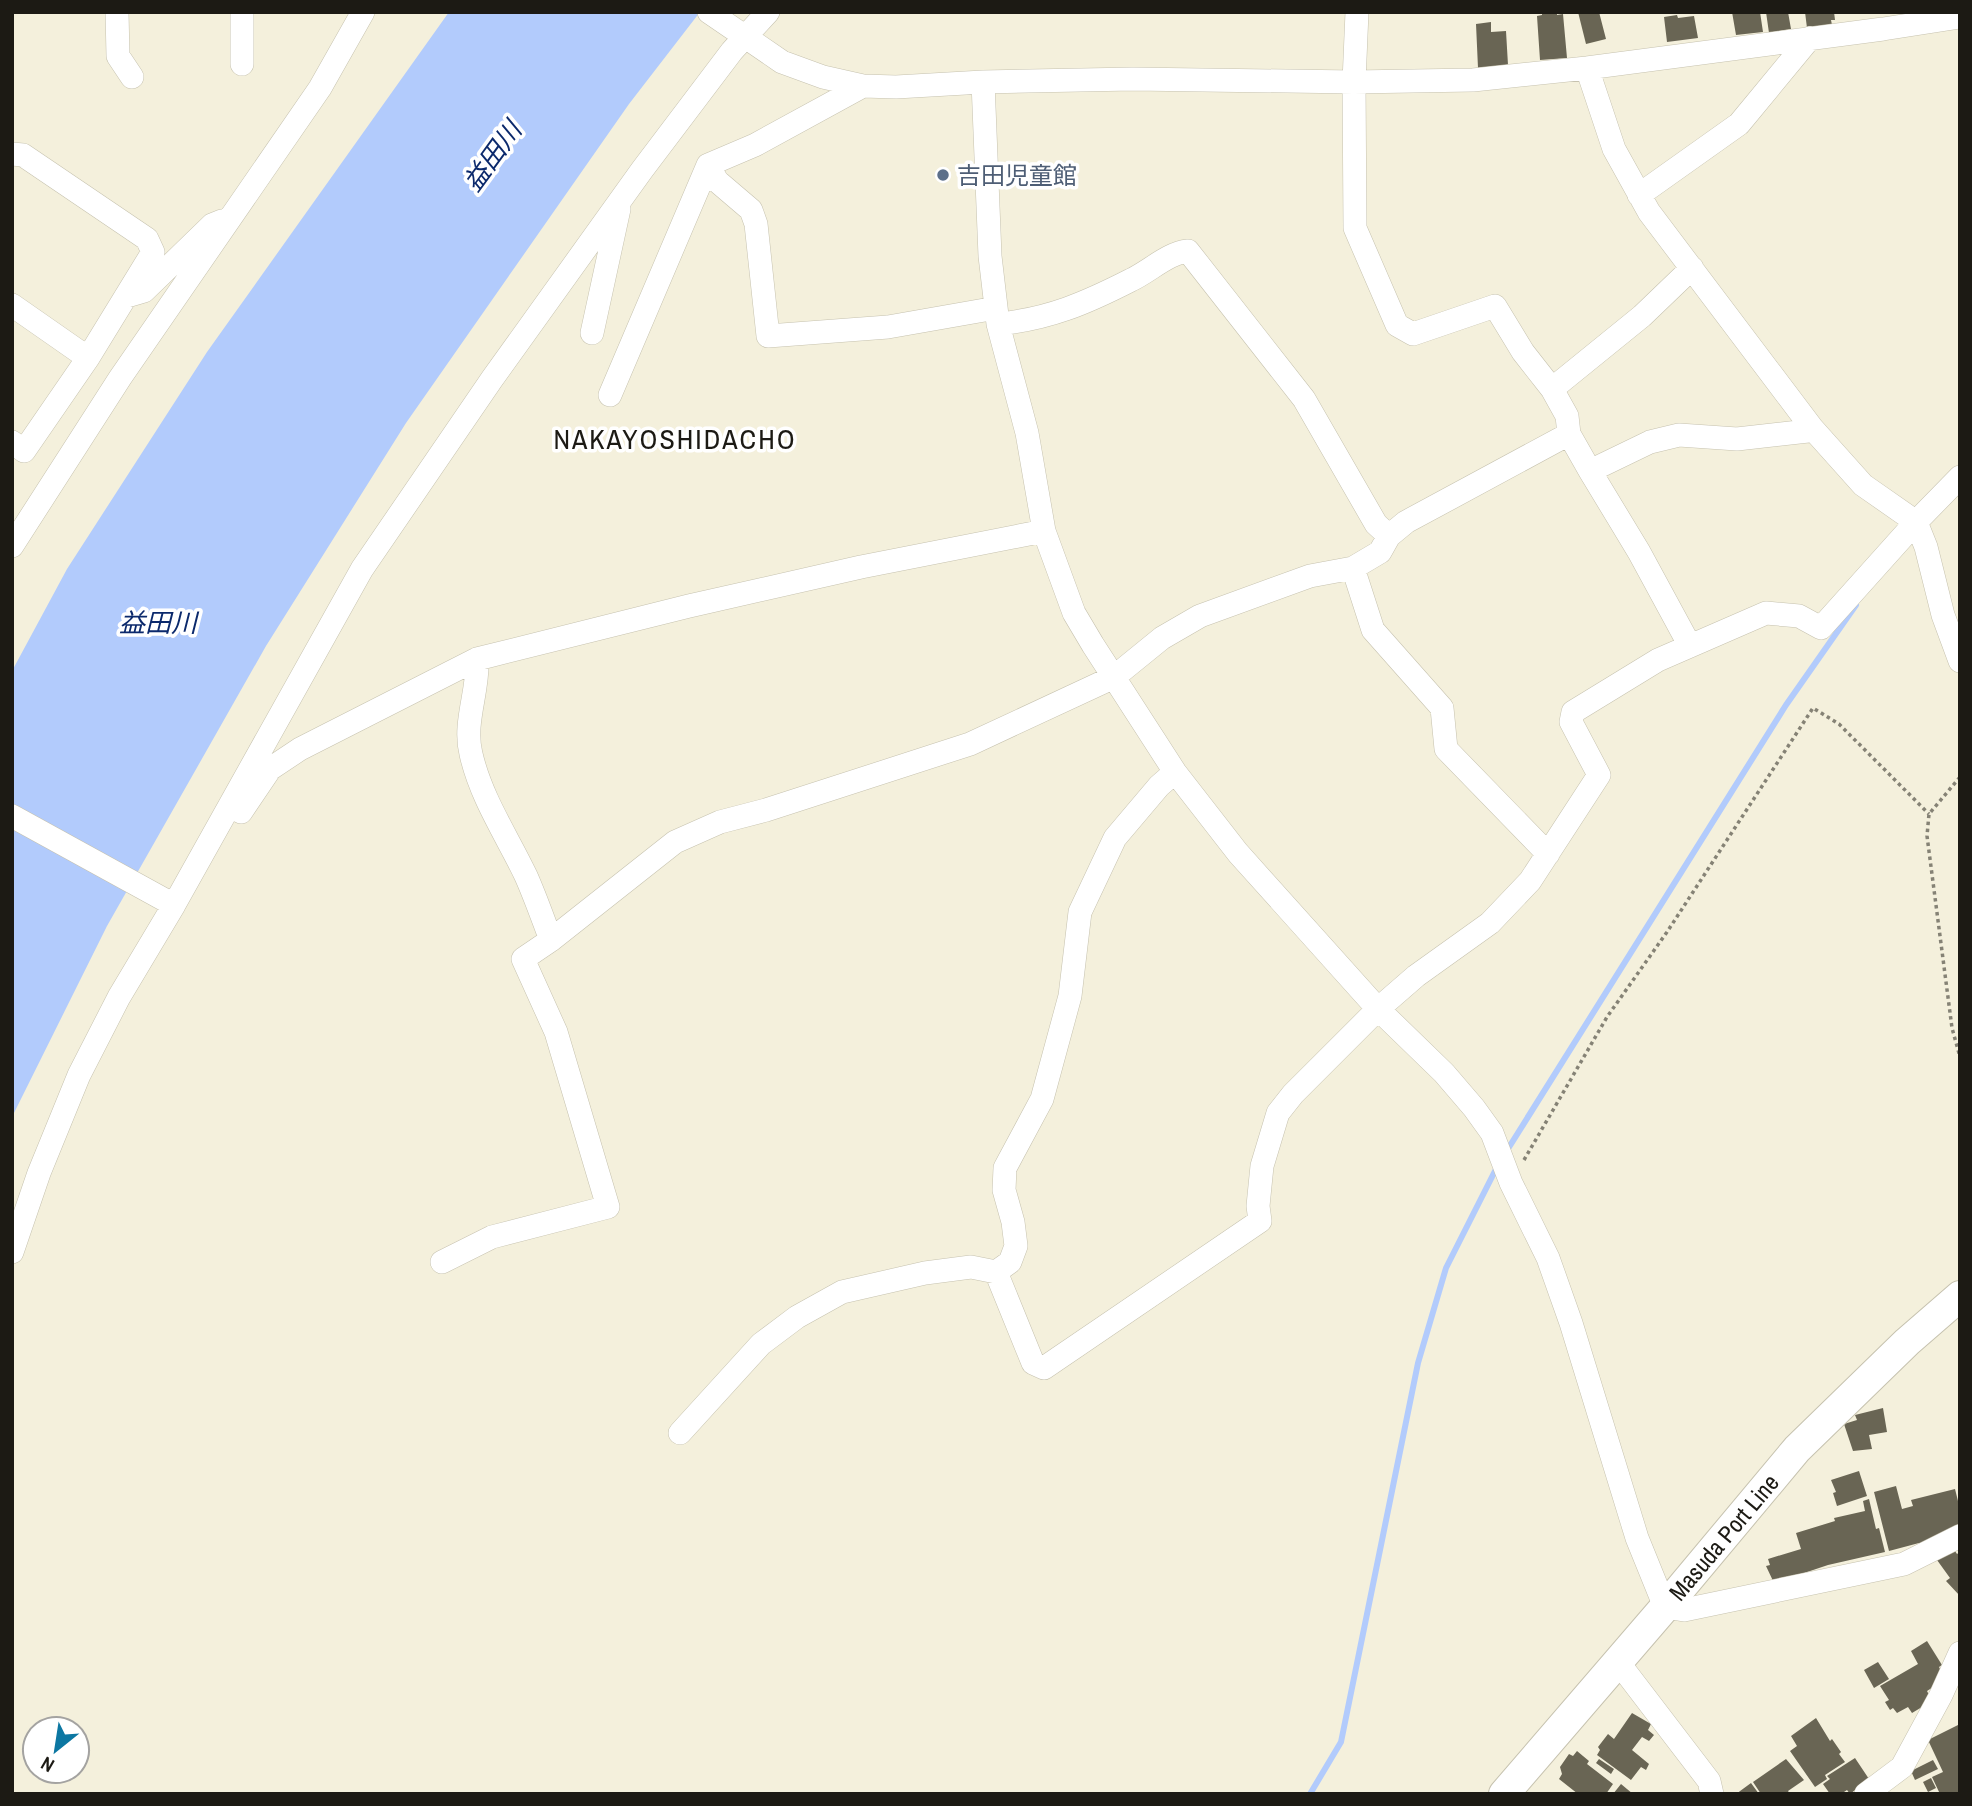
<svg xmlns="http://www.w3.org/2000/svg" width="1972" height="1806" font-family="'Archivo Narrow','Noto Sans JP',sans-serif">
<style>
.water{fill:#b2cbfc}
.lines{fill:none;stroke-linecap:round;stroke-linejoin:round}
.stream{stroke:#b2cbfc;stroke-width:6}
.building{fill:#696554}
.minor-casing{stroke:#c6c2af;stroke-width:24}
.major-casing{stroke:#c6c2af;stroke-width:32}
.path{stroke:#858275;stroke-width:3.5;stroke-dasharray:3.5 3.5;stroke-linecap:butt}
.minor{stroke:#fff;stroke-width:23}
.major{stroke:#fff;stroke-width:30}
.service-dot{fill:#5c6f8a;stroke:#fff;stroke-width:2.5}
.labels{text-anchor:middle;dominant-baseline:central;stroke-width:7;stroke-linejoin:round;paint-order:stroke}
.service-label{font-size:24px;fill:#4e5e75;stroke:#fff;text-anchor:start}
.street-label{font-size:24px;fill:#1c1a14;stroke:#fff}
.water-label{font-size:26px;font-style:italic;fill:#0b296c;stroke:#fff}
.quarter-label{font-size:28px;letter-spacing:2px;fill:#1c1a14;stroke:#fff}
</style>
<rect width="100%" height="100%" fill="#f4f0dc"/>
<!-- water -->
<path class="water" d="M449,12H700L629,104L406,423L266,646L107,926L12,1117V671L67,569L207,352Z"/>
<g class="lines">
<!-- stream -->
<path class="stream" d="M1506,1152L1786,705L1856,605
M1310,1794L1341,1742L1418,1363L1446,1268L1498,1165"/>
</g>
<!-- building -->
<path class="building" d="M1557,12V15L1563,14L1567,58L1540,60L1537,16L1542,15V13Z
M1578,12H1599L1606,39L1586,44Z
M1732,12H1760L1763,32L1736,35Z
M1766,12H1788L1791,29L1769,33Z
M1805,12H1834L1835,20H1831L1832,25L1807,28Z
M1677,15L1678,18L1694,16L1698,38L1667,42L1664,17Z
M1491,22V32L1506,31L1508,65L1478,68L1476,24Z
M1883,1408L1887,1432L1869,1435L1872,1449L1853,1451L1844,1424L1857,1420L1855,1415Z
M1859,1471L1867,1496L1837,1506L1833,1493L1836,1492L1831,1480Z
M1896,1486L1902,1509L1913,1506L1911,1500L1955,1489L1960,1509V1529L1920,1548L1919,1543L1889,1551L1874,1492Z
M1869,1499L1876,1529L1879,1528L1885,1552L1828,1565L1774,1583L1766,1566L1770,1565L1768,1559L1801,1549L1796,1533L1835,1521L1834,1518L1865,1511L1863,1501Z
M1953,1548L1957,1554L1960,1552V1596L1946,1581L1950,1578L1937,1560Z
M1927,1641L1942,1665L1939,1667L1942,1673L1941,1682L1927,1691L1932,1701L1912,1713L1908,1707L1897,1713L1893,1708L1890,1710L1885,1702L1889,1700L1880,1686L1918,1664L1911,1651Z
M1878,1662L1889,1679L1874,1688L1864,1670Z
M1632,1713L1651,1724L1648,1730L1654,1735L1649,1741L1642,1737L1632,1750L1649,1764L1646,1770L1641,1767L1631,1780L1597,1755L1600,1750L1598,1747L1608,1734L1614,1739Z
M1816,1718L1830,1741L1832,1739L1841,1752L1839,1754L1845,1762L1825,1775L1827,1779L1815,1787L1790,1751L1797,1746L1791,1736Z
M1960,1724V1794H1940L1932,1777L1943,1772L1928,1740Z
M1577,1751L1589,1761L1587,1764L1613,1784L1606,1794H1578L1559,1779L1562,1774L1560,1767L1569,1754L1573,1756Z
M1855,1758L1869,1779L1850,1794L1847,1790L1841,1794H1830L1823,1784L1830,1779L1827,1776Z
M1599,1759L1614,1769L1611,1774L1596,1763Z
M1786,1759L1804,1780L1788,1791L1790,1794H1761L1753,1782Z
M1933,1760L1938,1769L1915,1780L1911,1771Z
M1931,1778L1936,1788L1928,1792L1923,1782Z
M1751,1783L1759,1794H1736Z
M1621,1784L1633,1794H1613Z"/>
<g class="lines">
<defs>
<path id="minor" d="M117,12L118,56L132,77
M709,12L782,62L823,77L863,86L896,87L983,82L1133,79L1354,82L1473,80L1587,68L1883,29L1960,17
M1357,12L1354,82L1355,228L1397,325L1413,334L1495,306L1523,352L1552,389
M242,64V12
M1587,68L1614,149L1649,212L1812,428L1863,485L1916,522L1926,547L1943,615L1960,661
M983,82L990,256L998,324L1027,433L1044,531L1074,613L1093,645L1175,772L1238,853L1378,1009L1444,1073L1474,1108L1492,1133L1511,1183L1548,1258L1571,1323L1637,1538L1665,1607L1684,1610L1904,1564L1960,1536
M12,154L23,155L147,239L153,252L88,358L24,451L12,442
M708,165L717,181L751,210L756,224L768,336L888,327L996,308
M1639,195L1739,124L1810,38
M127,296L144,291L212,225L222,221
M12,305L88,358
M998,324C1049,319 1086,303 1131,280C1150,271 1168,253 1188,251L1304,399L1376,524L1389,536
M592,333L619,209
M610,395L708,165L755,145L863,86
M1569,434L1567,416L1552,389L1642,316L1692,268
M1590,471L1639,552L1690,646
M12,546L120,378L320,88L363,12
M1353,568L1373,630L1442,708L1446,749L1548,854
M477,659C479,690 463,723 471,754C481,798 507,836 526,876C535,896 543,919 551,940
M1175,772L1159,786L1115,838L1080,912L1070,996L1042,1099L1005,1168L1004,1190L1013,1222L1016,1246L1010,1262L996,1272L1033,1363L1044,1368L1260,1221L1258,1206L1262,1166L1278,1113L1293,1094L1378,1009L1416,976L1490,923L1530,881L1599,775L1571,722L1573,712L1658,660L1766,613L1799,616L1821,628L1916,522L1960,477
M241,812L270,769L300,749L477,659L689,606L861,567L1044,531
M12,816L174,905
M12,1252L39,1173L79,1075L119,997L174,905L362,569L492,379L642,170L732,51L768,12
M442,1262L492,1237L608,1207L556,1032L523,959L551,940L675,842L720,822L766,810L970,744L1114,677L1162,638L1200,616L1310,576L1353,568L1380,552L1389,536L1406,522L1569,434L1590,471L1650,442L1679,435L1737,439L1808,431L1812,428
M680,1433L761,1344L797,1317L842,1292L925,1273L971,1267L996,1272
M1618,1662L1709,1781L1712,1794
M1866,1794L1902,1767L1941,1695L1960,1653"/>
<g id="major">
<path id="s1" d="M1504,1794L1665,1607L1797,1449L1907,1342L1960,1296"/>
</g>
</defs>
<!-- minor casing -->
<use href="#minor" class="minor-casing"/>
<!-- major casing -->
<use href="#major" class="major-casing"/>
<!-- path -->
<path class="path" d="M1960,777L1929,814L1927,836L1952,1028L1960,1057
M1524,1160L1607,1017L1667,932L1813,708L1839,724L1929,814"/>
<!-- minor -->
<use href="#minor" class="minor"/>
<!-- major -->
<use href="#major" class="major"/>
</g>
<!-- markers -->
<circle class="service-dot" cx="943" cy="175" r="7"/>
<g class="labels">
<!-- service labels -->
<g class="service-label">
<text x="957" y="175">吉田児童館</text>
</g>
<!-- street labels -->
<g class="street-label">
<text stroke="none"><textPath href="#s1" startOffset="338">Masuda Port Line</textPath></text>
</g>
<!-- water labels -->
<g class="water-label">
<text transform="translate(492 156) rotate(-54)">益田川</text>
<text x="158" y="622">益田川</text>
</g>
<!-- quarter labels -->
<g class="quarter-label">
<text x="675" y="439">NAKAYOSHIDACHO</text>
</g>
</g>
<!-- border -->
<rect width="1972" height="1806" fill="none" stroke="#1c1a14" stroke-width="28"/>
<!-- north arrow -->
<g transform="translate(56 1750) rotate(210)"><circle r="33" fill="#ffffff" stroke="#a4a3a1" stroke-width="2"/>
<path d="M0-5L12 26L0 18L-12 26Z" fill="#0c77a2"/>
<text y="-10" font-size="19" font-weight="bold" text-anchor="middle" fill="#1c1a14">N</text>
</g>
</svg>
